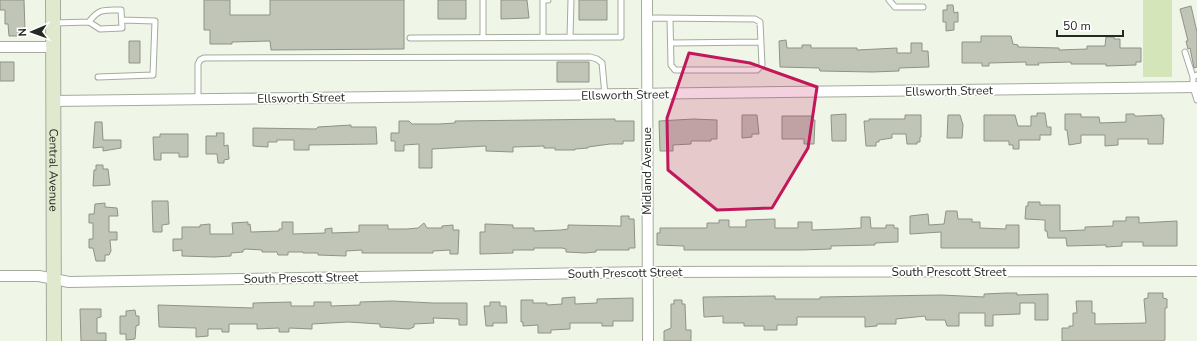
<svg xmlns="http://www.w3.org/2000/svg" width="1197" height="341" font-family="'Nunito Sans',sans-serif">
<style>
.green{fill:#d4e5ba}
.building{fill:#c0c5b7;stroke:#8e9386}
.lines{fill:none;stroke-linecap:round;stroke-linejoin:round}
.service-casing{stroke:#a5ab9d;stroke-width:7}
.minor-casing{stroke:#a5ab9d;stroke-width:12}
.secondary-casing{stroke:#a5ab9d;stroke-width:16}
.service{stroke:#fff;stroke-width:5}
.minor{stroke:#fff;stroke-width:10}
.secondary{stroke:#e0e9cd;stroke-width:14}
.marked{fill:#c2185b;fill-opacity:0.2;stroke:#c2185b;stroke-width:3;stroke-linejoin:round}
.labels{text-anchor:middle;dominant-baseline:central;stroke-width:3.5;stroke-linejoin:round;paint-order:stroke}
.street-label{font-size:12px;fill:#262923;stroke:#fff}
</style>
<rect width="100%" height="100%" fill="#eff6e7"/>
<!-- green -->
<path class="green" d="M1143,0H1172V77H1143Z"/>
<!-- building -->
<path class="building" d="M0,0H24L25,31H20V36H9L8,24H5V10H0Z
M204,0H230V15H270V0H404V49L271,50L270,41L232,42V44H210V30H204Z
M438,0H466V19H438Z
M501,0H527L529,18L501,19Z
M579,0H607V20H579Z
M947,5H953L954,13L958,12V22H954V30L946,31V22H943V10H947Z
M1191,6L1197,32V67L1194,68L1190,48L1188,49L1186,41H1188L1180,9Z
M981,36H1011L1013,44L1018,45V47L1059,48V50L1087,49V46H1105L1106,37H1114V39H1120V48H1141V62H1136V65L1106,66V64H1071V62L1038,63L1039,65H1026V62L989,63V66H982V63H962V42H981Z
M786,40L787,48H802V45H811V48H857V50L897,48V53H911V43H922V51H928L929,67L899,68V71L872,72L820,71L819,68L780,67L779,41Z
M129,41H140V63H129Z
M0,62H14V81H0Z
M557,62H589V82H557Z
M1037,113H1045L1047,127H1051V135H1040V140H1019V149H1013V145H1009V141H984V115H1015L1018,126H1031V116H1037Z
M846,114V141H832L831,115Z
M1065,114H1081V117H1099L1100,123L1126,122V114H1134L1135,116H1139L1162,115V118H1164L1163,144H1148V139H1118V145L1105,146V135H1081V143L1069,145L1067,130H1065Z
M742,115H757L759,134H752V137L742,138Z
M905,115H921V137H920V142H917V144H907L906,134H892V138L879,140V142H876V146H866L864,121H869V119H905Z
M948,115H960L963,125L962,138H947Z
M782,116H812V120H815L814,144H804V139H782Z
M615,119V121H634V141H623V144H610L588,147V148L575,149V150H555V148H544V146L513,147V152L486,151V146L432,149V168H419V144L404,145V151H395V141H391V133H399V121H409L412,124H439L455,123V121Z
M693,119L717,120V139H711V141H691V144L673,145V151H660L659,121Z
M95,122H102L103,140H121V148L103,151V147L93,148Z
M351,125V127H376L377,144L309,145V150H294V140H277V142H268V147L253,146V128L316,129L318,127Z
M216,133H224V146L228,145L229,159L224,160V163H218L217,154H206V136H217Z
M160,134H188V157H179V153H161V160H154L153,137H160Z
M96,165H103V169H108L110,185L93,186L94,170H96Z
M152,201H168L169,224L162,225V232H153Z
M1028,202H1040V205H1060V231L1085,230V227L1113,226V221H1126V217H1139V223L1177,221V246H1143V242H1122V246L1106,247V245L1067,246L1066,238H1048L1047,231H1045V220L1025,219L1026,206H1028Z
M105,203V207L117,208L118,216H109V232H117V240H110L111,251L109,255H105V261H96L93,248H89V239H93V223H89V214H94L95,204Z
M946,211H957L958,219H972V222H980V228L1006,229V225H1019V248H941V232L910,234V216L928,214L929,225L944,224Z
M621,216H629V219H634L635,248H629V250H596V252L585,253L566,252V249L562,248H534V250H513V253L480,254V232H485V224L513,225V228H534V231L561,230L568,229V225L621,226Z
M861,217H870L871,228H886V225H894V228H898V242L875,243V245L831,246V249L800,250H684V246L657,245V233H660V228H707V223H719V220H729V227H746V220L775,219V228H798V222H812V230L841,229L861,228Z
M248,222V225L250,224L251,232L279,231V229H282V222H293V234L325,233V229L332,228V233L359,232V225H388V229H407L418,228L424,223L427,228H442V226L453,225V230H459L458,254H450V250L433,251V253H362V250L346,251V256L318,255V253H303V252H288V255H278L277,252H262V250L246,249L243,250V252L231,253V256L214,257L182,256V250L173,251V239H182V227H200V225L210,224V234H233L232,223Z
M1006,293H1017V295L1048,294V320H1035V303H1020V314L993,315V326H985V313H959V326H947L945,320H926L925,316L896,319V324H877V326L865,327V317H797V325H777V330H764V326H744V323H723V316L704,317L703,297L775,296V299H820V297L941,295L984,297V294Z
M1148,293H1163V298L1167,299V308H1165V340L1163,341H1062V328H1069V326H1073V313H1077L1076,301H1092V313H1095V324L1146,323L1144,299L1148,298Z
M575,297V304L597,303V299L633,298V321H613V326H602V323H570V329L551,330V333H538V325L523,326V322H521V300H533V303H547V305L562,304V298Z
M674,300H682V304H685L686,330H691V341H664V331L671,328V304H674Z
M392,301L433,303H467V325H459V319L433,318L434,323L414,324V327L409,329L380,327V324L348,322L312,324V329L289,328V332H279V328L257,329V324H229V332H222V329H208V336L196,337V328L159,327L158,305L253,308V303L291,302V306H314V302H331V306L360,305V302Z
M490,302H500V306H506L507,323H493V326H486L484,306H490Z
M80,309H101V317L97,318V333H106V341H81Z
M135,310L136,316H139V325L136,326L135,339L126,340V334H120V316H126V311Z"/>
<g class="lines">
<defs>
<path id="service" d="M483,0V37
M889,0L895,7H923
M647,19L655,18L755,19L760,22L762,65L757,70H675L671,65L670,19
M54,23L89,22C99,8 105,10 121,10L122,28L100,29L89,22
M543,37V0H548
M570,37L571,0
M410,38L621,37V0
M671,43L761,42
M1185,52L1193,77
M1197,75L1193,77V87L1197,100
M98,77L153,75L155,21L122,20
M198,99V64L200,60L204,58L590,57L597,59L602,63L605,95"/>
<path id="minor" d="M647,0L648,341
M0,47H52
M53,101L1197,87
M0,276H39L69,282L648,272L1197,271"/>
<g id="secondary">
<path id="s1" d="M53,0L54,341"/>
</g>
</defs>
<!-- service casing -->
<use href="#service" class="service-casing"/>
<!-- minor casing -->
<use href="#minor" class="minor-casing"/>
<!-- secondary casing -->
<use href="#secondary" class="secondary-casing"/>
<!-- service -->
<use href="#service" class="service"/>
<!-- minor -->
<use href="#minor" class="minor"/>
<!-- secondary -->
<use href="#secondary" class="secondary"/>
</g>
<!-- marked area -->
<path class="marked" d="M689,53L750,63L817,87L808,148L772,208L717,210L668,170L667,118Z"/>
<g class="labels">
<!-- street labels -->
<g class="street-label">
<text transform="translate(949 91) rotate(-1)">Ellsworth Street</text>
<text transform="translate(625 95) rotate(-1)">Ellsworth Street</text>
<text transform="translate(301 98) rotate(-1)">Ellsworth Street</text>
<text stroke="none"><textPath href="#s1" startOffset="170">Central Avenue</textPath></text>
<text transform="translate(647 171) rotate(-90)">Midland Avenue</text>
<text x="949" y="272">South Prescott Street</text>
<text transform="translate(625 273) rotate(-1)">South Prescott Street</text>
<text transform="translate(301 278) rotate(-1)">South Prescott Street</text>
</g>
</g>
<!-- north arrow -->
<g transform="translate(32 32) rotate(268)" stroke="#ffffff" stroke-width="3" paint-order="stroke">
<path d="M0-3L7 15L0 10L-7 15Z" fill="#262923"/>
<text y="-6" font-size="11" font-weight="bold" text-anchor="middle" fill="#262923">N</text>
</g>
<!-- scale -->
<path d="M1057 30v6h66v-6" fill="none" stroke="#262923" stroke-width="2"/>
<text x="1063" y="30" font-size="12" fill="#262923" stroke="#ffffff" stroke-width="3" paint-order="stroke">50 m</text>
</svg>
